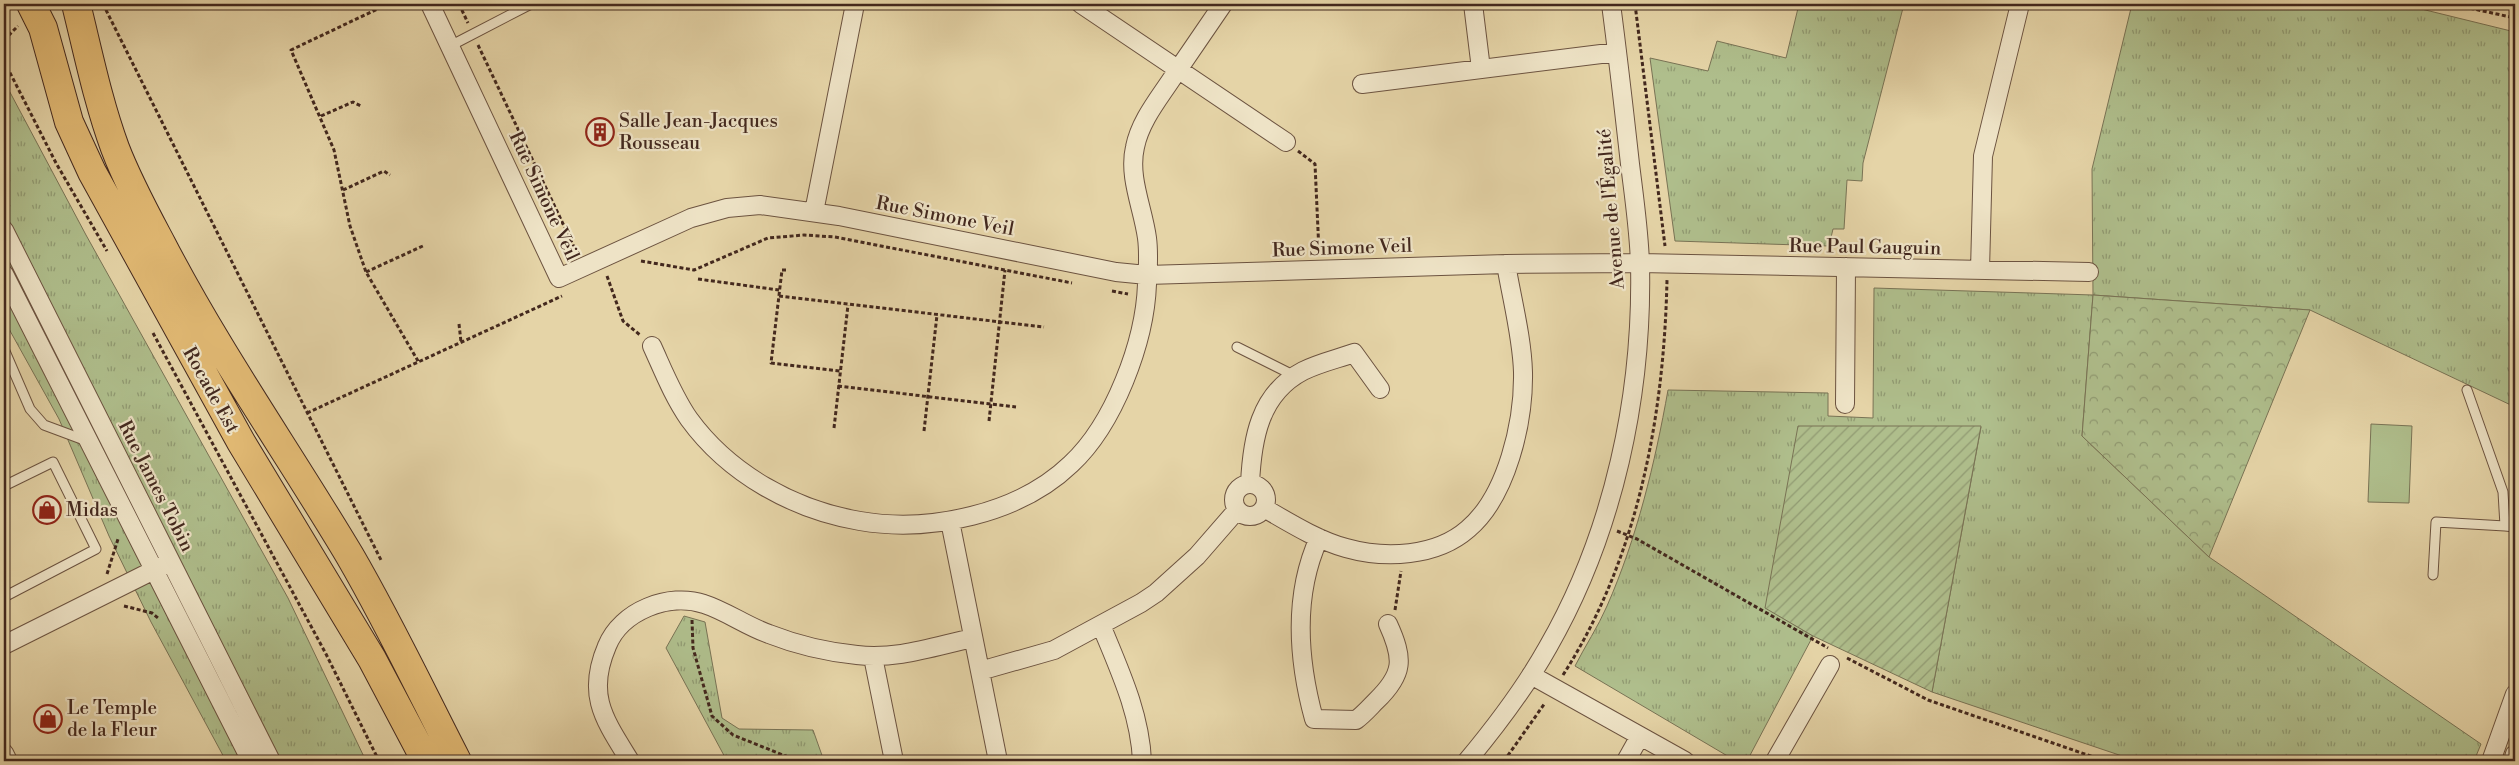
<svg xmlns="http://www.w3.org/2000/svg" width="2519" height="765" font-family="'Libre Bodoni',serif">
<style>
.grass{fill:url(#grass-tufts);stroke:#797355}
.forest{fill:url(#forest-crowns);stroke:#797355}
.garden{fill:url(#garden-furrows);stroke:#797355}
.pitch{fill:#afbe8c;stroke:#797355}
.lines{fill:none;stroke-linecap:round;stroke-linejoin:round}
.service-casing{stroke:#6c5340;stroke-width:11}
.minor-casing{stroke:#6c5340;stroke-width:20}
.primary-casing{stroke:#43281e;stroke-width:30}
.path{stroke:#43281e;stroke-width:3;stroke-dasharray:4 2.5;stroke-linecap:butt}
.service{stroke:#eee3c6;stroke-width:9}
.minor{stroke:#eee3c6;stroke-width:18}
.primary{stroke:#e2ba74;stroke-width:28}
.labels{text-anchor:middle;dominant-baseline:central;stroke-width:4.5;stroke-linejoin:round;paint-order:stroke}
.poi-label{font-size:19px;fill:#43281e;stroke:#eee3c6;text-anchor:start}
.street-label{font-size:19px;fill:#43281e;stroke:#eee3c6}
</style>
<defs>
<pattern id="grass-tufts" width="24" height="20" patternUnits="userSpaceOnUse" patternTransform="scale(1.25)"><rect width="24" height="20" fill="#afbe8c"/><path d="M3 7l-1-3M5 7V3M7 7l1-3M15 17l-1-3M17 17v-4M19 17l1-3" fill="none" stroke="#909a72"/></pattern>
<pattern id="forest-crowns" width="20" height="18" patternUnits="userSpaceOnUse" patternTransform="scale(1.25)"><rect width="20" height="18" fill="#afbe8c"/><path d="M2 6a3 3 0 1 1 6 0M12 15a3 3 0 1 1 6 0" fill="none" stroke="#909a72"/></pattern>
<pattern id="garden-furrows" width="10" height="10" patternUnits="userSpaceOnUse" patternTransform="scale(1.25)"><rect width="10" height="10" fill="#afbe8c"/><path d="M-1 1l2-2M0 10L10 0M9 11l2-2" fill="none" stroke="#909a72"/></pattern>
</defs>
<rect width="100%" height="100%" fill="#e5d4a7"/>
<filter id="stains"><feTurbulence type="fractalNoise" baseFrequency=".004" numOctaves="4"/><feColorMatrix values="0 0 0 0 .2 0 0 0 0 .09 0 0 0 0 .02 0 0 0 .5 -.17"/></filter>
<radialGradient id="worn" r=".72"><stop offset=".6" stop-color="#630" stop-opacity="0"/><stop offset="1" stop-color="#630" stop-opacity=".3"/></radialGradient>
<!-- grass -->
<path class="grass" d="M1799,4H1904L1863,163L1862,181L1847,180L1844,229H1833L1829,246L1675,241L1650,58L1708,71L1717,41L1786,58Z
M2132,4H2401L2515,32V407L2310,310L2093,295L2082,436L2209,557L2481,744L2474,761H2137L1932,692L1981,427L1765,607L1813,636L1747,761H1736L1575,666C1585,646 1598,627 1607,606C1637,538 1655,463 1668,390L1828,393V416L1873,418L1874,288L2093,295L2092,169Z
M4,81L86,235L288,598L366,761H226L151,622L109,536L59,419L4,320Z
M684,616L705,622L722,718L739,729L813,730L824,761H727L666,648Z"/>
<!-- forest -->
<path class="forest" d="M2093,295L2310,310L2209,557L2082,436Z"/>
<!-- garden -->
<path class="garden" d="M1798,426H1981L1932,692L1813,636L1765,608Z"/>
<!-- pitch -->
<path class="pitch" d="M2371,424L2412,426L2409,503L2368,502Z"/>
<g class="lines">
<defs>
<path id="service" d="M450,46L531,4
M1237,347L1295,376
M4,349L30,409L44,425L87,441
M2467,390L2503,492L2505,526L2515,527
M4,486L53,462L96,549L4,597
M2433,575L2436,522L2505,526"/>
<path id="minor" d="M430,4L559,278L691,218L727,208L760,205L839,216L1116,272L1147,275L1506,264L1640,263L2089,272
M1081,4L1286,142
M1473,4L1481,69
M1362,84L1617,52
M814,212L855,4
M4,230L271,761
M1980,270L1983,156L2020,4
M4,274L251,761
M652,346C663,370 673,396 689,419C729,474 794,510 860,521C930,533 1019,514 1071,464C1114,424 1145,342 1147,284C1148,269 1149,253 1147,238C1143,208 1128,177 1135,147C1140,122 1157,101 1171,80C1188,55 1206,29 1223,4
M1845,404L1846,267
M1250,484C1252,440 1259,394 1303,371C1319,363 1337,359 1354,353L1380,389
M1234 500a16 16 0 1 1 32 0a16 16 0 1 1-32 0Z
M1264,508C1290,523 1317,540 1346,548C1385,559 1436,557 1468,529C1507,496 1524,422 1523,372C1522,337 1512,300 1506,264
M950,521L998,761
M1319,538C1293,595 1298,660 1314,719L1356,720C1363,715 1370,707 1376,701C1404,674 1404,659 1388,624
M1101,625C1119,669 1140,713 1142,761
M4,645L162,566
M873,657L894,761
M980,671L1054,650L1141,603L1156,593L1197,556L1237,510
M1531,675L1685,761
M4,753L8,761
M630,761C604,719 586,695 607,646C621,611 669,592 704,604C726,611 746,626 769,634C797,645 827,652 857,655C896,660 935,646 973,638
M1467,761C1497,725 1525,688 1548,647C1614,532 1643,394 1640,264C1639,230 1634,197 1630,164C1624,110 1618,57 1611,4
M1626,761L1640,736
M1775,761L1830,665
M2491,761L2515,694
M2513,761L2515,754"/>
<path id="primary" d="M31,4L43,28L69,122L92,172L241,442L372,659L426,761
M76,4C88,52 98,102 115,148C128,182 145,213 162,245C218,353 288,452 350,556C389,623 422,693 457,761"/>
</defs>
<!-- service casing -->
<use href="#service" class="service-casing"/>
<!-- minor casing -->
<use href="#minor" class="minor-casing"/>
<!-- primary casing -->
<use href="#primary" class="primary-casing"/>
<!-- path -->
<path class="path" d="M103,4L382,562
M388,4L291,50L334,150L350,226L366,272L418,361
M459,4L468,23
M1635,4L1665,246
M2451,4L2515,18
M4,40L18,26
M478,45L574,247L578,250
M4,61L56,163L107,251
M321,116L353,102L361,106
M1298,151L1315,164L1319,252
M343,190L384,171L390,175
M835,237L1072,283
M641,261L694,270L768,238L804,235L835,237
M786,270H782L771,363L840,371
M366,272L425,245
M607,276L623,321L640,335
M698,279L779,290
M1112,291L1128,294
M779,296L1044,327
M459,324L461,342
M153,333L326,654L379,761
M838,386L1016,407
M307,413L562,296
M989,421L1005,270
M834,428L848,305
M924,431L937,315
M1617,531L1637,539L1828,648
M107,574L118,539
M124,606L152,613L158,618
M1395,610L1401,571
M692,620L693,648L712,716L733,735L798,761
M1847,658L1928,700L2105,761
M1563,675C1638,558 1664,417 1667,280
M2511,677L2515,667
M1504,761L1545,703"/>
<!-- service -->
<use href="#service" class="service"/>
<!-- minor -->
<use href="#minor" class="minor"/>
<!-- primary -->
<use href="#primary" class="primary"/>
</g>
<!-- icons -->
<defs>
<symbol id="building-ring" viewBox="-11 -11 22 22"><circle r="9.5" fill="#eee3c6" stroke="#8f2418" stroke-width="1.5"/><path d="M-4-6H4V6H1V3H-1V6H-4ZM-2.5-4.3h1.7v1.8h-1.7ZM.8-4.3h1.7v1.8H.8ZM-2.5-1h1.7V.8h-1.7ZM.8-1h1.7V.8H.8Z" fill="#8f2418"/></symbol>
<symbol id="shop-ring" viewBox="-11 -11 22 22"><circle r="9.5" fill="#eee3c6" stroke="#8f2418" stroke-width="1.5"/><path d="M-5-2.5h2.3a2.7 3.5 0 0 1 5.4 0H5L5.5 6h-11ZM-1.5-2.5h3a1.5 2.3 0 0 0-3 0Z" fill="#8f2418"/></symbol>
</defs>
<g fill-rule="evenodd">
<use href="#building-ring" x="584" y="116" width="32" height="32"/>
<use href="#shop-ring" x="31" y="494" width="32" height="32"/>
<use href="#shop-ring" x="32" y="703" width="32" height="32"/>
</g>
<g class="labels">
<!-- poi labels -->
<g class="poi-label">
<text x="619" y="121">Salle Jean-Jacques<tspan x="619" dy="22">Rousseau</tspan></text>
<text x="66" y="510">Midas</text>
<text x="67" y="708">Le Temple<tspan x="67" dy="22">de la Fleur</tspan></text>
</g>
<!-- street labels -->
<g class="street-label">
<text transform="translate(544 196) rotate(65)">Rue Simone Veil</text>
<text transform="translate(1611 209) rotate(-95)">Avenue de l'Égalité</text>
<text transform="translate(945 216) rotate(11)">Rue Simone Veil</text>
<text transform="translate(1865 247) rotate(1)">Rue Paul Gauguin</text>
<text transform="translate(1342 248) rotate(-2)">Rue Simone Veil</text>
<text transform="translate(211 390) rotate(61)">Rocade Est</text>
<text transform="translate(156 486) rotate(63)">Rue James Tobin</text>
</g>
</g>
<!-- margin -->
<rect width="2519" height="765" fill="none" stroke="#e5d4a7" stroke-width="20"/>
<rect x="5" y="5" width="2509" height="755" fill="none" stroke="#43281e" stroke-width="2.5"/>
<rect x="10" y="10" width="2499" height="745" fill="none" stroke="#43281e"/>
<rect width="100%" height="100%" filter="url(#stains)"/>
<rect width="100%" height="100%" fill="url(#worn)"/>
</svg>
